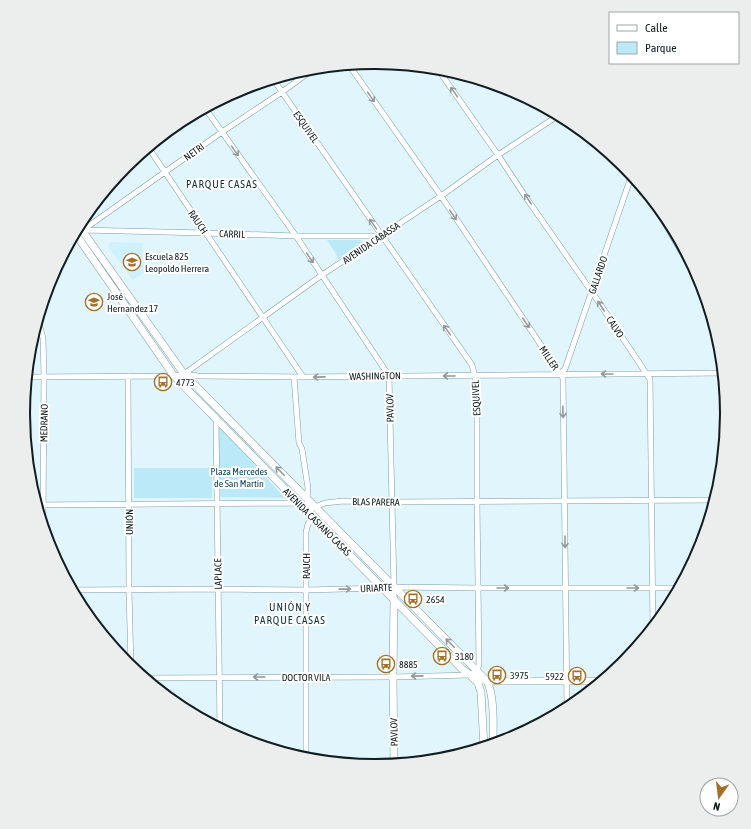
<svg xmlns="http://www.w3.org/2000/svg" width="751" height="829" font-family="'Asap Condensed',sans-serif">
<style>
.built{fill:#cef1fd}
.green{fill:#bce9f8}
.lines{fill:none;stroke-linecap:round;stroke-linejoin:round}
.street-casing{stroke:#7b9ca7;stroke-width:6}
.secondary-casing{stroke:#7b9ca7;stroke-width:8}
.street{stroke:#fff;stroke-width:5}
.secondary{stroke:#fff;stroke-width:7}
.oneway{stroke:#93999b}
.labels{text-anchor:middle;dominant-baseline:central;stroke-width:4;stroke-linejoin:round;paint-order:stroke}
.street-label{font-size:10px;fill:#101d21;stroke:#fff}
.poi-label{font-size:10px;fill:#101d21;stroke:#fff;text-anchor:start}
.park-label{font-size:10px;fill:#114756;stroke:#fff}
.neighbourhood-label{font-size:11px;letter-spacing:1px;fill:#12313a;stroke:#fff}
.rim{fill:none;stroke:#101d21;stroke-width:2}
</style>
<rect width="100%" height="100%" fill="#e1f5fd"/>
<!-- built -->
<path class="built" d="M111,242L143,243L141,261L153,267L133,280L108,246Z"/>
<!-- green -->
<path class="green" d="M327,240H359L362,241V243L339,259Z
M219,426L285,498L219,497Z
M134,468H212V498H134Z"/>
<g class="lines">
<defs>
<path id="street" d="M349,65L441,196L563,378L567,710
M437,68L498,155L525,196L594,295L650,379L653,630
M205,108L296,236L389,376L394,587V599
M567,119L571,123L576,125
M148,147L303,377
M647,192L706,295
M82,230L205,233L296,236H381
M82,230L86,214
M73,237L165,172L222,132L282,92L315,68
M38,320L43,338L44,376L43,527
M184,374L322,275L441,196L498,155L559,115
M560,374L565,369L632,174
M128,376L129,590L131,668
M27,377L174,376L184,374L198,376L303,377L724,373
M294,377L299,443L302,449L308,488L307,498L313,517L308,524L306,532V760
M216,419L220,729
M36,505L299,503L315,507L325,503L343,501L392,502L716,500
M71,590L218,589L306,590L383,588L394,587L478,588H681
M143,678L393,677L470,675L477,670L479,665L477,502V384L472,365L273,79
M339,763L406,764"/>
<path id="secondary" d="M79,226L184,374L487,681C495,698 493,726 493,745
M75,233L174,376L462,669C471,676 476,678 487,681H604
M394,599L393,677L394,765
M472,677L478,683L481,692L484,748"/>
</defs>
<!-- street casing -->
<use href="#street" class="street-casing"/>
<!-- secondary casing -->
<use href="#secondary" class="secondary-casing"/>
<!-- street -->
<use href="#street" class="street"/>
<!-- secondary -->
<use href="#secondary" class="secondary"/>
</g>
<!-- one-way arrows -->
<defs><path id="oneway-shaft" d="M-6 0H5M1.5-3L5.5 0L1.5 3" fill="none" stroke-width="1.6" stroke-linecap="round" stroke-linejoin="round"/></defs>
<g class="oneway">
<use href="#oneway-shaft" transform="translate(454 92) rotate(-125)"/>
<use href="#oneway-shaft" transform="translate(371 97) rotate(55)"/>
<use href="#oneway-shaft" transform="translate(235 151) rotate(55)"/>
<use href="#oneway-shaft" transform="translate(528 199) rotate(-124)"/>
<use href="#oneway-shaft" transform="translate(453 215) rotate(56)"/>
<use href="#oneway-shaft" transform="translate(373 224) rotate(-125)"/>
<use href="#oneway-shaft" transform="translate(310 258) rotate(56)"/>
<use href="#oneway-shaft" transform="translate(601 306) rotate(-123)"/>
<use href="#oneway-shaft" transform="translate(526 323) rotate(56)"/>
<use href="#oneway-shaft" transform="translate(447 330) rotate(-125)"/>
<use href="#oneway-shaft" transform="translate(607 374) rotate(180)"/>
<use href="#oneway-shaft" transform="translate(449 376) rotate(180)"/>
<use href="#oneway-shaft" transform="translate(319 377) rotate(179)"/>
<use href="#oneway-shaft" transform="translate(563 412) rotate(89)"/>
<use href="#oneway-shaft" transform="translate(280 471) rotate(-135)"/>
<use href="#oneway-shaft" transform="translate(565 542) rotate(90)"/>
<use href="#oneway-shaft" transform="translate(503 588)"/>
<use href="#oneway-shaft" transform="translate(633 588)"/>
<use href="#oneway-shaft" transform="translate(345 589) rotate(-1)"/>
<use href="#oneway-shaft" transform="translate(450 643) rotate(-135)"/>
<use href="#oneway-shaft" transform="translate(417 676) rotate(179)"/>
<use href="#oneway-shaft" transform="translate(259 677) rotate(180)"/>
</g>
<!-- icons -->
<defs>
<symbol id="school-ring" viewBox="-11 -11 22 22"><circle r="9.5" fill="#fff" stroke="#a47028" stroke-width="1.5"/><path d="M0-5L7-2L0 1L-7-2ZM-4 1L0 2.5L4 1V4Q0 6-4 4Z" fill="#a47028"/></symbol>
<symbol id="bus-ring" viewBox="-11 -11 22 22"><circle r="9.5" fill="#fff" stroke="#a47028" stroke-width="1.5"/><path d="M-5-6H5V4H4V6H2V4H-2V6H-4V4H-5ZM-3.5-4V0h7V-4ZM-3.5 1.2v1.5H-2V1.2ZM2 1.2v1.5H3.5V1.2Z" fill="#a47028"/></symbol>
</defs>
<g fill-rule="evenodd">
<use href="#school-ring" x="122" y="252" width="20" height="20"/>
<use href="#school-ring" x="84" y="292" width="20" height="20"/>
<use href="#bus-ring" x="153" y="372" width="20" height="20"/>
<use href="#bus-ring" x="403" y="589" width="20" height="20"/>
<use href="#bus-ring" x="432" y="646" width="20" height="20"/>
<use href="#bus-ring" x="376" y="654" width="20" height="20"/>
<use href="#bus-ring" x="487" y="665" width="20" height="20"/>
<use href="#bus-ring" x="567" y="666" width="20" height="20"/>
</g>
<g class="labels">
<!-- street labels -->
<g class="street-label">
<text transform="translate(306 127) rotate(55)">ESQUIVEL</text>
<text transform="translate(194 152) rotate(-36)">NETRI</text>
<text transform="translate(198 222) rotate(56)">RAUCH</text>
<text transform="translate(232 234) rotate(2)">CARRIL</text>
<text transform="translate(371 243) rotate(-34)">AVENIDA CABASSA</text>
<text transform="translate(598 275) rotate(-71)">GALLARDO</text>
<text transform="translate(615 327) rotate(57)">CALVO</text>
<text transform="translate(549 358) rotate(56)">MILLER</text>
<text transform="translate(375 376) rotate(-1)">WASHINGTON</text>
<text transform="translate(476 398) rotate(-93)">ESQUIVEL</text>
<text transform="translate(390 408) rotate(-91)">PAVLOV</text>
<text transform="translate(44 423) rotate(-89)">MEDRANO</text>
<text transform="translate(376 502) rotate(1)">BLAS PARERA</text>
<text transform="translate(129 522) rotate(-90)">UNIÓN</text>
<text transform="translate(317 522) rotate(45)">AVENIDA CASIANO CASAS</text>
<text transform="translate(306 566) rotate(-90)">RAUCH</text>
<text transform="translate(218 574) rotate(-91)">LAPLACE</text>
<text transform="translate(376 588) rotate(-3)">URIARTE</text>
<text x="306" y="677">DOCTOR VILA</text>
<text transform="translate(394 732) rotate(-91)">PAVLOV</text>
</g>
<!-- poi labels -->
<g class="poi-label">
<text x="145" y="256">Escuela 825<tspan x="145" dy="12">Leopoldo Herrera</tspan></text>
<text x="107" y="296">José<tspan x="107" dy="12">Hernandez 17</tspan></text>
<text x="176" y="382">4773</text>
<text x="426" y="599">2654</text>
<text x="455" y="656">3180</text>
<text x="399" y="664">8885</text>
<text x="510" y="675">3975</text>
<text x="564" y="676" text-anchor="end">5922</text>
</g>
<!-- park labels -->
<g class="park-label">
<text x="239" y="471">Plaza Mercedes<tspan x="239" dy="12">de San Martín</tspan></text>
</g>
<!-- neighbourhood labels -->
<g class="neighbourhood-label">
<text x="222" y="184">PARQUE CASAS</text>
<text x="290" y="607">UNIÓN Y<tspan x="290" dy="13">PARQUE CASAS</tspan></text>
</g>
</g>
<!-- crop -->
<path d="M0 0H751V829H0ZM30 414a345 345 0 1 1 690 0a345 345 0 1 1-690 0Z" fill="#eceded" fill-rule="evenodd"/>
<path class="rim" d="M30 414a345 345 0 1 1 690 0a345 345 0 1 1-690 0Z"/>
<!-- legend -->
<rect x="609" y="12" width="130" height="52" fill="#ffffff" stroke="#9fa5a6"/>
<rect x="617" y="25" width="20" height="6" fill="#ffffff" stroke="#9fa5a6"/>
<text x="645" y="32" font-size="12" fill="#101d21">Calle</text>
<rect x="617" y="42" width="20" height="12" fill="#bce9f8" stroke="#9fa5a6"/>
<text x="645" y="52" font-size="12" fill="#101d21">Parque</text>
<!-- north arrow -->
<g transform="translate(719 797) rotate(194)"><circle r="19" fill="#ffffff" stroke="#9fa5a6"/>
<path d="M0-3L7 15L0 10L-7 15Z" fill="#a47028"/>
<text y="-6" font-size="11" font-weight="bold" text-anchor="middle" fill="#101d21">N</text>
</g>
</svg>
